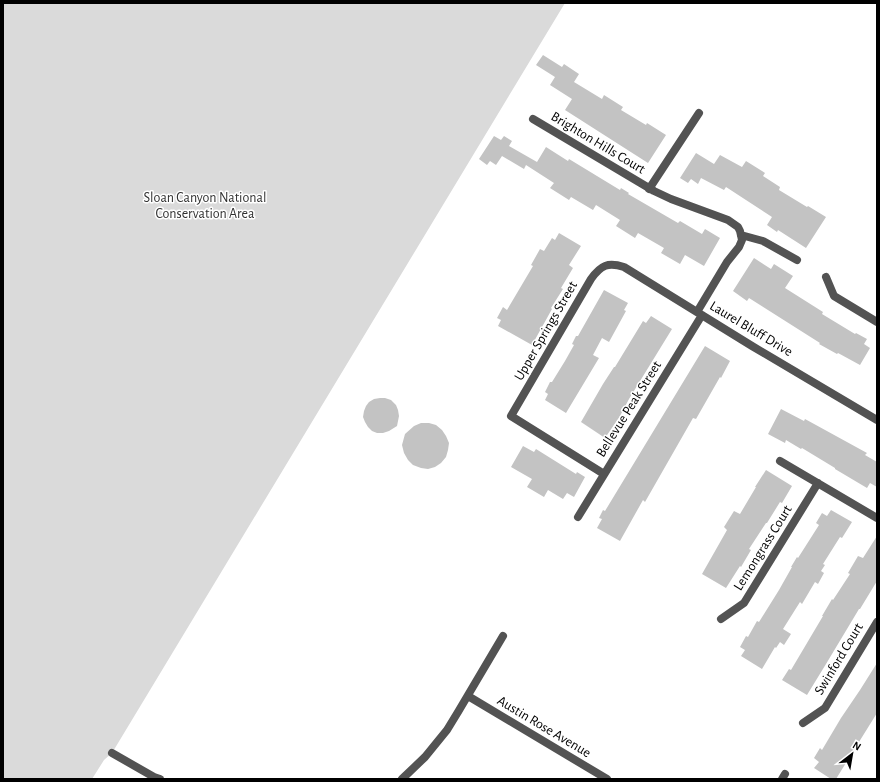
<svg xmlns="http://www.w3.org/2000/svg" width="880" height="782" font-family="'Alegreya Sans',sans-serif">
<style>
.green{fill:#dadada}
.building{fill:#c3c3c3}
.lines{fill:none;stroke-linecap:round;stroke-linejoin:round}
.street{stroke:#535353;stroke-width:8}
.labels{text-anchor:middle;dominant-baseline:central;stroke-width:3;stroke-linejoin:round;paint-order:stroke}
.street-label{font-size:14px;fill:#000;stroke:#fff}
.park-label{font-size:14px;fill:#313131;stroke:#fff}
</style>
<rect width="100%" height="100%" fill="#fff"/>
<!-- green -->
<path class="green" d="M3,3H565L112,753L104,760L92,779H3Z"/>
<!-- building -->
<path class="building" d="M543,55L562,67L564,64L579,74L574,82L602,99L604,95L623,107L621,110L646,125L647,123L666,135L648,163L565,110L572,99L550,85L555,77L536,65Z
M494,136L501,140L504,136L512,141L509,146L537,162L546,147L568,161L569,159L620,190L621,188L629,193L628,194L678,223L680,221L702,234L705,229L720,238L704,266L685,255L680,264L661,253L664,248L638,233L635,238L616,226L620,220L596,205L593,210L571,197L569,200L550,188L554,183L526,165L524,169L502,156L496,165L490,161L487,165L479,159Z
M696,153L714,164L720,155L742,167L746,161L765,173L763,176L780,187L779,190L807,207L808,206L826,217L806,248L778,230L777,232L767,225L772,217L726,187L724,190L701,178L698,184L691,179L688,183L680,178Z
M559,233L581,246L569,265L573,268L561,288L563,289L551,308L552,309L532,345L498,326L501,320L497,318L503,307L507,310L533,266L531,265L540,249L544,251L552,238L555,240Z
M754,258L771,269L774,264L793,276L785,288L823,312L822,314L855,334L856,333L867,339L864,344L870,348L860,365L838,353L837,354L819,344L820,343L749,298L747,301L733,291Z
M604,290L628,303L624,310L626,311L609,342L602,338L593,355L599,358L566,413L545,400L548,394L545,392L550,382H552L565,361L574,345L572,344L576,336H578Z
M651,316L672,329L629,399L620,416L605,438L581,422L603,384L614,367H615L643,321L646,323Z
M705,346L730,361L721,378L720,377L696,419L693,418L645,502L643,500L620,541L597,528L602,519L599,518L603,510L605,511Z
M380,398H385L391,400L396,405L398,410L399,416L397,426L389,431L383,433H377L372,431L368,427L365,422L363,417L364,411L366,406L369,402L374,399Z
M781,409L804,421L805,419L867,453L865,455L877,462V487L870,483L867,488L835,469V468L802,448L801,449L786,440L785,443L768,434Z
M421,423H429L436,425L442,430L446,436L449,443L448,450L446,457L441,463L435,467L428,469L421,468L413,465L408,460L404,453L402,445L405,434L414,426Z
M523,446L534,452L536,449L576,474L577,472L585,477L574,497L567,493L563,499L548,490L544,497L527,487L532,479L511,467Z
M766,470L792,486L782,503L780,502L767,523H766L749,549L751,550L741,567L740,566L726,588L702,574L727,530L724,527L734,511L740,514L756,487H755Z
M831,510L852,522L842,538L840,537L823,564L825,565L821,571L824,573L818,584L815,582L802,604L800,602L783,629L791,634L784,645L780,642L776,648L775,647L762,669L741,656L745,650L740,647L746,636L748,637L757,621L759,622L779,590L792,567H791L797,557L798,558L819,525L816,523L822,513L827,516Z
M877,536V581L860,609H859L826,664L807,695L782,680L789,669L791,670L823,616H822L832,599L833,600L850,574L848,573L858,556L863,558Z
M877,663V713L836,779H831L814,768L819,762L814,758L820,748L822,750L841,718L860,690Z"/>
<g class="lines">
<!-- street -->
<path class="street" d="M533,119L654,191L671,199L728,220L738,227L740,231L742,240L739,247L727,262L697,312
M649,189L699,113
M741,235L763,241L797,260
M826,277L834,296L877,322
M780,461L877,518
M604,474L511,416L591,279C601,265 608,262 624,267L752,346L877,420
M578,517L702,315
M721,619L744,603L818,483
M468,696L607,779
M803,723L825,708L877,622
M112,753L154,777L160,779
M402,779L425,757L447,730L458,712L503,636
M782,779L785,774"/>
</g>
<g class="labels">
<!-- street labels -->
<g class="street-label">
<text transform="translate(598 143) rotate(31)">Brighton Hills Court</text>
<text transform="translate(751 329) rotate(31)">Laurel Bluff Drive</text>
<text transform="translate(546 331) rotate(-60)">Upper Springs Street</text>
<text transform="translate(629 409) rotate(-58)">Bellevue Peak Street</text>
<text transform="translate(763 548) rotate(-58)">Lemongrass Court</text>
<text transform="translate(839 659) rotate(-59)">Swinford Court</text>
<text transform="translate(544 727) rotate(31)">Austin Rose Avenue</text>
</g>
<!-- park labels -->
<g class="park-label">
<text x="205" y="198">Sloan Canyon National<tspan x="205" dy="16">Conservation Area</tspan></text>
</g>
</g>
<!-- border -->
<rect width="880" height="782" fill="none" stroke="#000000" stroke-width="8"/>
<!-- north arrow -->
<g transform="translate(852 754) rotate(31)" stroke="#ffffff" stroke-width="3" paint-order="stroke">
<path d="M0-3L7 15L0 10L-7 15Z" fill="#000000"/>
<text y="-6" font-size="11" font-weight="bold" text-anchor="middle" fill="#000000">N</text>
</g>
</svg>
